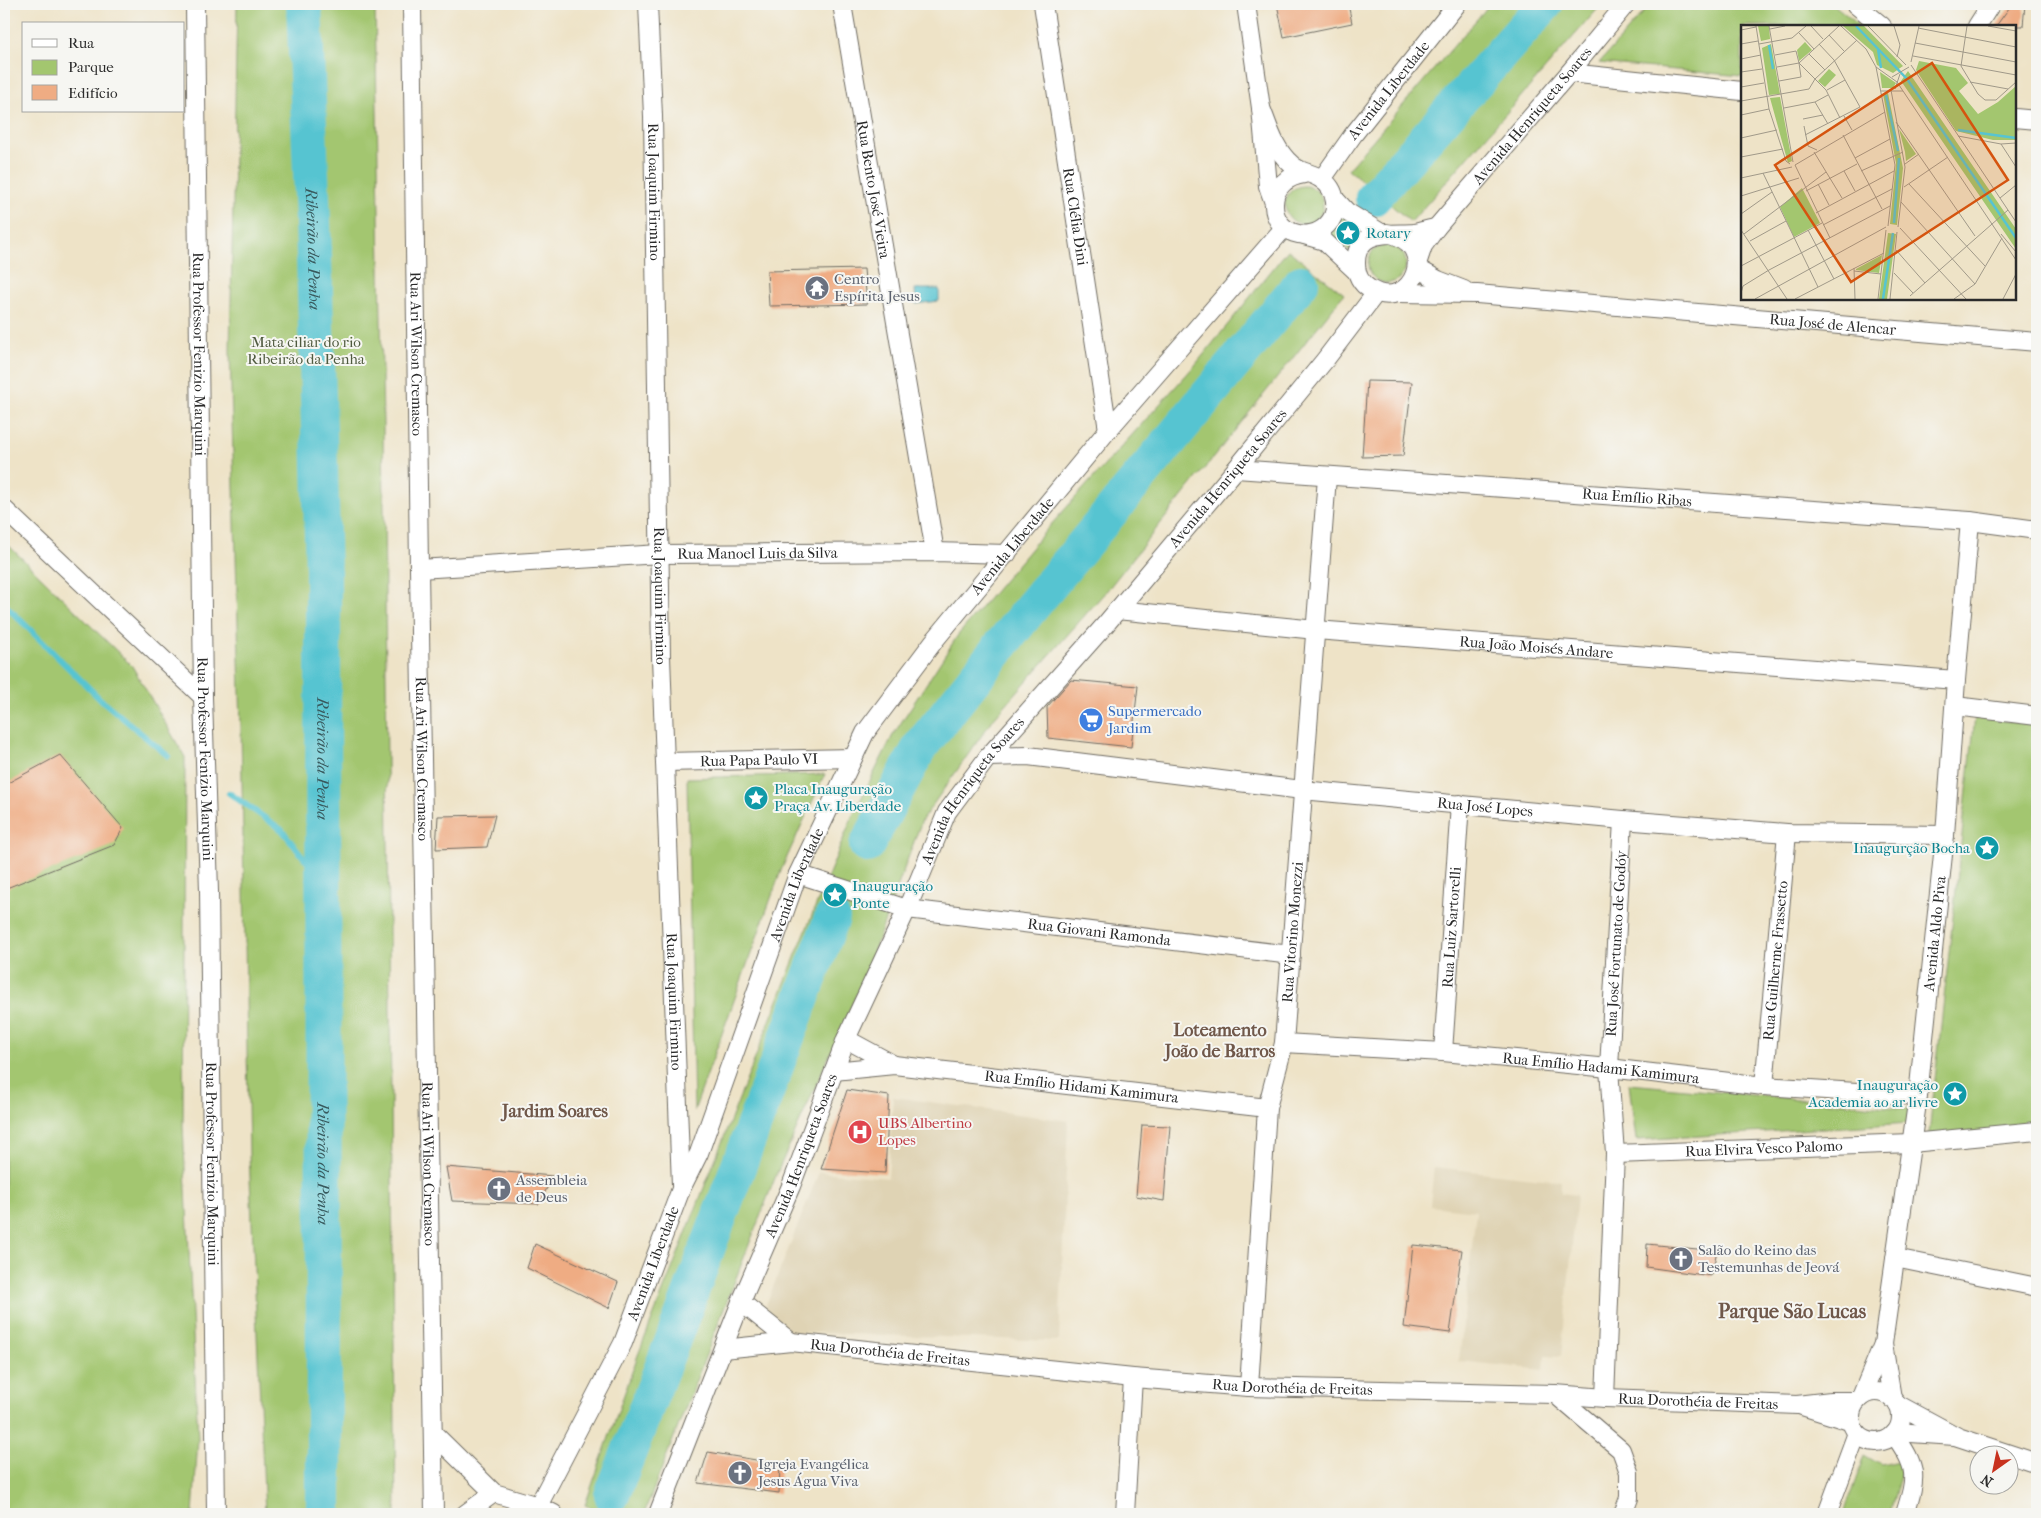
<svg xmlns="http://www.w3.org/2000/svg" width="2041" height="1518" font-family="'IM FELL French Canon',serif">
<style>
.built{fill:#dfd3b4}
.green{fill:#a3c66f;stroke:#67784d}
.water{fill:#57c4d1;stroke:#41787e}
.lines{fill:none;stroke-linecap:round;stroke-linejoin:round}
.stream{stroke:#57c4d1;stroke-width:6}
.river{stroke:#57c4d1;stroke-width:36}
.building{fill:#efac83}
.street-casing{stroke:#6f6b62;stroke-width:20}
.street{stroke:#fff;stroke-width:18}
.labels{text-anchor:middle;dominant-baseline:central;stroke-width:4;stroke-linejoin:round;paint-order:stroke}
.street-label{font-size:15px;fill:#2b2b2b;stroke:#f6f6f2}
.culture-label{font-size:15px;fill:#0d838f;stroke:#f6f6f2;text-anchor:start}
.worship-label{font-size:15px;fill:#5b616d;stroke:#f6f6f2;text-anchor:start}
.park-label{font-size:15px;fill:#4f5a3f;stroke:#f6f6f2}
.shop-label{font-size:15px;fill:#366cbe;stroke:#f6f6f2;text-anchor:start}
.health-label{font-size:15px;fill:#be3a42;stroke:#f6f6f2;text-anchor:start}
.water-label{font-size:16px;font-style:italic;fill:#38595d;stroke:#f6f6f2}
.quarter-label{font-size:18px;font-weight:bold;fill:#70584a;stroke:#f6f6f2}
.district-label{font-size:20px;font-weight:bold;fill:#70584a;stroke:#f6f6f2}
.inset-river{fill:none;stroke:#57c4d1;stroke-width:2.5}
.inset-road{fill:none;stroke:#a09989;stroke-width:1}
.view{fill:#d5540f;fill-opacity:0.15;stroke:#d5540f;stroke-width:2.5}
.inset-edge{fill:none;stroke:#2b2b2b;stroke-width:2.5}
</style>
<rect width="100%" height="100%" fill="#f6f6f2"/>
<filter id="ink" filterUnits="userSpaceOnUse"><feTurbulence type="fractalNoise" baseFrequency=".02" numOctaves="2"/><feDisplacementMap in="SourceGraphic" scale="10" xChannelSelector="R" yChannelSelector="G"/><feConvolveMatrix kernelMatrix="1 2 1 2 8 2 1 2 1" color-interpolation-filters="sRGB"/></filter>
<filter id="wash" filterUnits="userSpaceOnUse"><feTurbulence type="fractalNoise" baseFrequency=".0096" numOctaves="4" result="noise"/><feDisplacementMap in="SourceGraphic" scale="20" xChannelSelector="R" yChannelSelector="G"/><feGaussianBlur stdDeviation="1.12" result="paint"/><feColorMatrix in="noise" values="0 0 0 0 0 0 0 0 0 0 0 0 0 0 0 0 0 1.4 0 .05"/><feComposite in="paint" operator="in"/></filter>
<g filter="url(#wash)">
<rect width="100%" height="100%" fill="#eee3c7"/>
<!-- built -->
<path class="built" d="M893,1097L1068,1121L1059,1341L789,1332L772,1322L766,1305L819,1172L888,1178Z
M1434,1167L1561,1181V1193L1577,1195L1561,1356L1545,1355L1544,1370L1459,1361L1476,1211L1430,1206Z"/>
<!-- green -->
<path class="green" d="M237,4H375L383,425L396,1514H265L249,1155L241,727L230,352Z
M1490,4H1602L1411,222L1348,169Z
M1651,4H1833L1860,26H1742V76L1599,63Z
M1285 205a19 19 0 1 1 38 0a19 19 0 1 1-38 0Z
M1343,214L1365,231L1350,251L1328,234Z
M1368 264a19 19 0 1 1 38 0a19 19 0 1 1-38 0Z
M1288,250L1344,294L1109,588L994,718L922,820L865,975L777,1173L644,1514H606L585,1505L638,1355L797,952L853,815L893,735L958,635L1048,528L1196,364Z
M4,541L132,666L185,757L183,1126L198,1438L193,1514H4Z
M1975,717L2037,725V1129L1928,1143Z
M825,774L782,868L694,1111L687,778Z
M1629,1084L1910,1109V1123L1636,1140Z
M1864,1455L1881,1465L1904,1460L1890,1514H1844Z"/>
<!-- water -->
<path class="water" d="M915,289H939V301L916,304Z"/>
<g class="lines">
<!-- stream -->
<path class="stream" d="M4,604L99,698L168,756
M229,793L282,830L323,882"/>
<!-- river -->
<g class="river">
<path id="s1" d="M304,4L313,222L323,570L324,1514"/>
<path d="M1373,198L1545,4"/>
<path d="M867,845L920,747L1030,609L1301,283"/>
<path d="M612,1495L674,1337L832,918"/>
</g>
</g>
<g id="blocks">
<!-- building -->
<path class="building" d="M1277,4H1348L1352,23L1284,37Z
M2012,4H2025L2023,26H1996Z
M864,269L867,304L769,306L767,271Z
M1367,381L1412,382L1403,456L1362,457Z
M1071,680L1138,686L1131,747L1048,738L1047,707Z
M60,755L123,828L114,845L4,889V785Z
M495,815L487,847L436,849L438,816Z
M847,1090L889,1096L885,1173L821,1169Z
M1142,1125L1170,1126L1164,1201L1136,1196Z
M446,1167L553,1176L539,1204L452,1201Z
M535,1244L618,1282L609,1308L527,1268Z
M1647,1244L1717,1251L1711,1276L1646,1267Z
M1413,1245L1462,1250L1450,1333L1404,1327Z
M708,1452L780,1464L779,1493L698,1483Z"/>
</g>
</g>
<g filter="url(#ink)">
<use href="#blocks" fill-opacity="0" stroke="#6f6b62" stroke-width="1"/>
<g class="lines">
<defs>
<g id="street">
<path id="s2" d="M195,4L203,697L209,891L216,1514"/>
<path id="s3" d="M412,4L419,569L434,1514"/>
<path id="s4" d="M648,4L653,116L661,657L681,1185"/>
<path id="s5" d="M842,4L935,552"/>
<path id="s6" d="M1043,4L1108,430"/>
<path d="M1246,4L1261,108L1268,186L1274,203"/>
<path d="M1855,4L1882,26"/>
<path d="M1977,26L1991,4"/>
<path d="M1569,73L1742,91"/>
<path d="M1261,108C1269,128 1274,149 1291,164C1300,173 1311,172 1321,179C1337,189 1340,212 1327,225C1308,244 1275,233 1274,206C1273,187 1288,176 1304,174"/>
<path d="M2015,118L2037,120"/>
<path id="s7" d="M1322,179L1353,135L1457,4"/>
<path d="M1335,199L1347,212L1381,233"/>
<path d="M1386,233C1442,242 1412,315 1370,289C1361,284 1356,274 1356,264C1355,228 1391,235 1414,233C1421,232 1429,229 1436,228"/>
<path d="M1304,235L1324,241L1357,272"/>
<path id="s8" d="M1417,264L1423,246L1436,228L1569,73L1626,4"/>
<path d="M1417,268L1438,280L1464,290"/>
<path id="s9" d="M1396,293L1477,294L2037,342"/>
<path id="s10" d="M1236,469L1970,521L2037,530"/>
<path d="M4,509L203,697"/>
<path id="s11" d="M419,569L660,554L935,552L1007,554"/>
<path id="s12" d="M1117,610L1316,630L1956,680"/>
<path d="M1955,706L2037,716"/>
<path id="s13" d="M988,757L1028,756L1302,790L1623,820L1787,833L1945,835"/>
<path id="s14" d="M665,762L853,758"/>
<path id="s15" d="M798,874L907,909L1291,955"/>
<path d="M846,1039L894,1065"/>
<path id="s16" d="M1284,1043L1443,1052L1609,1068L1764,1086L1918,1096"/>
<path id="s17" d="M1443,1052L1460,804"/>
<path id="s18" d="M834,1071L894,1065L1267,1108"/>
<path id="s19" d="M1764,1086L1787,833"/>
<path id="s20" d="M1615,1154L1911,1143L2037,1131"/>
<path d="M1895,1258L2037,1287"/>
<path d="M741,1302L791,1342"/>
<path d="M1883,1344L1892,1398"/>
<path id="s21" d="M723,1349L791,1342L1133,1378L1249,1387L1555,1394L1605,1398L1797,1405L1831,1401H1857"/>
<path id="s22" d="M1249,1387L1267,1108L1284,1043L1327,477"/>
<circle cx="1876" cy="1417" r="25"/>
<path d="M1555,1394L1621,1450L1629,1472V1498L1623,1514"/>
<path id="s23" d="M1861,1397L1883,1344L1918,1096L1945,835L1956,680L1970,521"/>
<path id="s24" d="M1605,1398L1615,1154L1609,1068L1623,820"/>
<path d="M1897,1404L1958,1437L2037,1463"/>
<path d="M1802,1406L1852,1422"/>
<path d="M1896,1432L1955,1436"/>
<path d="M433,1433L494,1493L538,1506L554,1514"/>
<path d="M1894,1434C1918,1469 1917,1475 1905,1514"/>
<path id="s25" d="M538,1506L623,1343L681,1189L699,1153L798,874L865,733L934,641L1108,430L1284,228"/>
<path d="M465,1514L494,1493"/>
<path id="s26" d="M658,1514L741,1302L791,1186L846,1039L907,909L947,812L988,757L1105,625L1236,469L1325,360L1376,293"/>
<path d="M1125,1514L1133,1378"/>
<path d="M1827,1514L1857,1433"/>
</g>
</defs>
<!-- street casing -->
<use href="#street" class="street-casing"/>
<!-- street -->
<use href="#street" class="street"/>
</g>
</g>
<!-- icons -->
<defs>
<symbol id="sight-disc" viewBox="-11 -11 22 22"><circle r="9.5" fill="#0f9aa8" stroke="#f6f6f2"/><path d="M0-6L1.8-2.2L6-1.7L2.9 1.2L3.7 5.4L0 3.3L-3.7 5.4L-2.9 1.2L-6-1.7L-1.8-2.2Z" fill="#fff"/></symbol>
<symbol id="temple-disc" viewBox="-11 -11 22 22"><circle r="9.5" fill="#6b7280" stroke="#f6f6f2"/><path d="M0-6L5-2H3V0L6.5 2.5H4V6H1.5V3h-3V6H-4V2.5H-6.5L-3 0V-2H-5Z" fill="#fff"/></symbol>
<symbol id="supermarket-disc" viewBox="-11 -11 22 22"><circle r="9.5" fill="#3f7fe0" stroke="#f6f6f2"/><path d="M-6-5.5h2.5l.6 2H6L4.5 2H-2.5L-4.4-4H-6ZM-1.5 3.2a1.3 1.3 0 1 0 .1 0ZM3 3.2a1.3 1.3 0 1 0 .1 0Z" fill="#fff"/></symbol>
<symbol id="hospital-disc" viewBox="-11 -11 22 22"><circle r="9.5" fill="#e0444e" stroke="#f6f6f2"/><path d="M-5-5h3v3.5h4V-5h3V5h-3V1.5h-4V5h-3Z" fill="#fff"/></symbol>
<symbol id="church-disc" viewBox="-11 -11 22 22"><circle r="9.5" fill="#6b7280" stroke="#f6f6f2"/><path d="M-1.2-6h2.4v3.5h3.3v2.4h-3.3V6h-2.4V-.1h-3.3v-2.4h3.3Z" fill="#fff"/></symbol>
</defs>
<g fill-rule="evenodd">
<use href="#sight-disc" x="1334" y="219" width="28" height="28"/>
<use href="#temple-disc" x="803" y="274" width="28" height="28"/>
<use href="#supermarket-disc" x="1077" y="706" width="28" height="28"/>
<use href="#sight-disc" x="742" y="784" width="28" height="28"/>
<use href="#sight-disc" x="1973" y="834" width="28" height="28"/>
<use href="#sight-disc" x="821" y="881" width="28" height="28"/>
<use href="#sight-disc" x="1941" y="1080" width="28" height="28"/>
<use href="#hospital-disc" x="846" y="1118" width="28" height="28"/>
<use href="#church-disc" x="485" y="1175" width="28" height="28"/>
<use href="#church-disc" x="1667" y="1245" width="28" height="28"/>
<use href="#church-disc" x="726" y="1459" width="28" height="28"/>
</g>
<g class="labels">
<!-- street labels -->
<g class="street-label">
<text stroke="none"><textPath href="#s7" startOffset="111">Avenida Liberdade</textPath></text>
<text stroke="none"><textPath href="#s8" startOffset="189">Avenida Henriqueta Soares</textPath></text>
<text stroke="none"><textPath href="#s5" startOffset="188">Rua Bento José Vieira</textPath></text>
<text stroke="none"><textPath href="#s4" startOffset="188">Rua Joaquim Firmino</textPath></text>
<text stroke="none"><textPath href="#s6" startOffset="215">Rua Clélia Dini</textPath></text>
<text stroke="none"><textPath href="#s9" startOffset="438">Rua José de Alencar</textPath></text>
<text stroke="none"><textPath href="#s2" startOffset="350">Rua Professor Fenizio Marquini</textPath></text>
<text stroke="none"><textPath href="#s3" startOffset="350">Rua Ari Wilson Cremasco</textPath></text>
<text stroke="none"><textPath href="#s26" startOffset="1196">Avenida Henriqueta Soares</textPath></text>
<text stroke="none"><textPath href="#s10" startOffset="402">Rua Emílio Ribas</textPath></text>
<text stroke="none"><textPath href="#s25" startOffset="1079">Avenida Liberdade</textPath></text>
<text stroke="none"><textPath href="#s11" startOffset="339">Rua Manoel Luis da Silva</textPath></text>
<text stroke="none"><textPath href="#s4" startOffset="592">Rua Joaquim Firmino</textPath></text>
<text stroke="none"><textPath href="#s12" startOffset="421">Rua João Moisés Andare</textPath></text>
<text stroke="none"><textPath href="#s2" startOffset="755">Rua Professor Fenizio Marquini</textPath></text>
<text stroke="none"><textPath href="#s3" startOffset="755">Rua Ari Wilson Cremasco</textPath></text>
<text stroke="none"><textPath href="#s14" startOffset="94">Rua Papa Paulo VI</textPath></text>
<text stroke="none"><textPath href="#s26" startOffset="791">Avenida Henriqueta Soares</textPath></text>
<text stroke="none"><textPath href="#s13" startOffset="500">Rua José Lopes</textPath></text>
<text stroke="none"><textPath href="#s25" startOffset="674">Avenida Liberdade</textPath></text>
<text stroke="none"><textPath href="#s17" startOffset="125">Rua Luiz Sartorelli</textPath></text>
<text stroke="none"><textPath href="#s15" startOffset="308">Rua Giovani Ramonda</textPath></text>
<text stroke="none"><textPath href="#s22" startOffset="458">Rua Vitorino Monezzi</textPath></text>
<text stroke="none"><textPath href="#s23" startOffset="471">Avenida Aldo Piva</textPath></text>
<text stroke="none"><textPath href="#s24" startOffset="455">Rua José Fortunato de Godóy</textPath></text>
<text stroke="none"><textPath href="#s19" startOffset="126">Rua Guilherme Frassetto</textPath></text>
<text stroke="none"><textPath href="#s4" startOffset="998">Rua Joaquim Firmino</textPath></text>
<text stroke="none"><textPath href="#s16" startOffset="318">Rua Emílio Hadami Kamimura</textPath></text>
<text stroke="none"><textPath href="#s18" startOffset="249">Rua Emílio Hidami Kamimura</textPath></text>
<text stroke="none"><textPath href="#s20" startOffset="149">Rua Elvira Vesco Palomo</textPath></text>
<text stroke="none"><textPath href="#s26" startOffset="386">Avenida Henriqueta Soares</textPath></text>
<text stroke="none"><textPath href="#s2" startOffset="1160">Rua Professor Fenizio Marquini</textPath></text>
<text stroke="none"><textPath href="#s3" startOffset="1160">Rua Ari Wilson Cremasco</textPath></text>
<text stroke="none"><textPath href="#s25" startOffset="269">Avenida Liberdade</textPath></text>
<text stroke="none"><textPath href="#s21" startOffset="168">Rua Dorothéia de Freitas</textPath></text>
<text stroke="none"><textPath href="#s21" startOffset="572">Rua Dorothéia de Freitas</textPath></text>
<text stroke="none"><textPath href="#s21" startOffset="978">Rua Dorothéia de Freitas</textPath></text>
</g>
<!-- culture labels -->
<g class="culture-label">
<text x="1366" y="233">Rotary</text>
<text x="774" y="789">Placa Inauguração<tspan x="774" dy="17">Praça Av. Liberdade</tspan></text>
<text x="1970" y="848" text-anchor="end">Inaugurção Bocha</text>
<text x="852" y="886">Inauguração<tspan x="852" dy="17">Ponte</tspan></text>
<text x="1938" y="1085" text-anchor="end">Inauguração<tspan x="1938" dy="17">Academia ao ar livre</tspan></text>
</g>
<!-- worship labels -->
<g class="worship-label">
<text x="834" y="279">Centro<tspan x="834" dy="17">Espírita Jesus</tspan></text>
<text x="516" y="1180">Assembleia<tspan x="516" dy="17">de Deus</tspan></text>
<text x="1698" y="1250">Salão do Reino das<tspan x="1698" dy="17">Testemunhas de Jeová</tspan></text>
<text x="758" y="1464">Igreja Evangélica<tspan x="758" dy="17">Jesus Água Viva</tspan></text>
</g>
<!-- park labels -->
<g class="park-label">
<text x="306" y="342">Mata ciliar do rio<tspan x="306" dy="17">Ribeirão da Penha</tspan></text>
</g>
<!-- shop labels -->
<g class="shop-label">
<text x="1108" y="711">Supermercado<tspan x="1108" dy="17">Jardim</tspan></text>
</g>
<!-- health labels -->
<g class="health-label">
<text x="878" y="1123">UBS Albertino<tspan x="878" dy="17">Lopes</tspan></text>
</g>
<!-- water labels -->
<g class="water-label">
<text stroke="none"><textPath href="#s1" startOffset="245">Ribeirão da Penha</textPath></text>
<text stroke="none"><textPath href="#s1" startOffset="755">Ribeirão da Penha</textPath></text>
<text stroke="none"><textPath href="#s1" startOffset="1160">Ribeirão da Penha</textPath></text>
</g>
<!-- quarter labels -->
<g class="quarter-label">
<text x="1220" y="1030">Loteamento<tspan x="1220" dy="21">João de Barros</tspan></text>
<text x="555" y="1111">Jardim Soares</text>
</g>
<!-- district labels -->
<g class="district-label">
<text x="1792" y="1311">Parque São Lucas</text>
</g>
</g>
<!-- overview -->
<g transform="translate(1741 25)">
<rect width="275" height="275" fill="#eee3c7"/>
<path d="M17,1H28L29,14L20,16ZM102,1H123L162,41L152,48L136,40L132,27ZM64,17L71,25L58,36L56,25ZM30,19L39,69L28,70L21,23ZM178,36L215,43L227,58L218,66L237,89L257,77L275,61V115H252L215,106L175,45ZM88,44L95,50L84,62L77,56ZM167,46L275,204V224L160,56ZM139,47L155,58L152,63H141ZM147,68L162,143L156,200L149,199L155,138L142,69ZM39,72L51,136L47,138L29,73ZM158,104L175,129L165,136L164,127ZM61,163L79,198L53,212L39,182ZM147,208L155,209L146,274H138ZM141,230L138,248L115,245V244Z" fill="#a3c66f"/>
<path class="inset-river" d="M115,1L166,54L275,213M28,20L32,44M137,24L140,43M145,70L157,126M217,105L275,113M153,198L158,133M142,274L152,208"/>
<path class="inset-road" d="M15,1L28,84L45,136L49,139M28,1L52,137M70,1L82,14M100,1L125,24L135,42L154,140L147,201M127,1L165,40M153,1L159,20L156,32M226,1L220,41L237,69L244,75H255L275,57M247,1L275,6M177,3L275,22M29,4L44,1M0,5L15,2M58,8L73,24M88,10L103,26M174,18L275,37M0,19L17,16M18,19L51,13L65,1M68,29L84,45M34,30L55,26L58,38L60,52L38,56M172,31L275,50M0,34L20,30M170,37L178,1M58,38L85,65L99,93M58,38L98,1M170,40L275,197M36,42L58,38M135,42L156,57L275,235M0,47L21,44M151,52L168,42M229,57L267,64M0,62L23,58M154,64L159,49M86,65L104,55M150,65L164,142L157,202M140,66H162M0,76L68,64L74,54L116,15M74,77L87,99M43,83L74,77L87,70M0,90L28,84M103,91L111,105M62,94L82,90M155,97L234,211M63,101L67,121L76,125M64,110L119,82L93,35L78,19M102,110L141,184M217,111L260,119L275,118M0,113L36,105M260,119L275,142M73,127L101,173M0,132L42,124M114,133L149,114M164,139L178,129M54,140L144,87M54,140L89,213M103,146L114,166M120,146L162,127M22,148L77,262M0,153L51,142M77,159L88,180M168,159L244,241M163,162L207,132M65,166L116,139M0,171L58,153M259,173L275,160M160,177L234,259M75,188L153,146M0,189L31,167M82,200L151,164M159,203L225,274M0,205L46,274M67,205L93,254M3,209L85,147M260,209L275,227M9,216L45,196M155,225L184,258M0,241L81,198M113,243L114,274M113,246L140,249M153,248L172,268M0,268L2,261L28,245L149,181M169,271L267,185M14,274L145,202M54,274L143,228M137,274L145,205M149,274L156,207M213,274L234,259L261,213M262,274L275,249"/>
<path class="view" d="M191,38L267,155L110,257L34,140Z"/>
<rect width="275" height="275" class="inset-edge"/>
</g>
<!-- margin -->
<rect width="2041" height="1518" fill="none" stroke="#f6f6f2" stroke-width="20"/>
<!-- legend -->
<rect x="22" y="22" width="162" height="90" fill="#f6f6f2" stroke="#a5a5a2"/>
<rect x="32" y="39" width="25" height="8" fill="#ffffff" stroke="#a5a5a2"/>
<text x="68" y="48" font-size="15" fill="#2b2b2b">Rua</text>
<rect x="32" y="60" width="25" height="15" fill="#a3c66f" stroke="#a5a5a2"/>
<text x="68" y="72" font-size="15" fill="#2b2b2b">Parque</text>
<rect x="32" y="85" width="25" height="15" fill="#efac83" stroke="#a5a5a2"/>
<text x="68" y="98" font-size="15" fill="#2b2b2b">Edifício</text>
<!-- north arrow -->
<g transform="translate(1994 1470) rotate(213)"><circle r="24" fill="#f6f6f2" stroke="#a5a5a2"/>
<path d="M0-4L9 19L0 12L-9 19Z" fill="#c8321e"/>
<text y="-8" font-size="14" font-weight="bold" text-anchor="middle" fill="#2b2b2b">N</text>
</g>
</svg>
